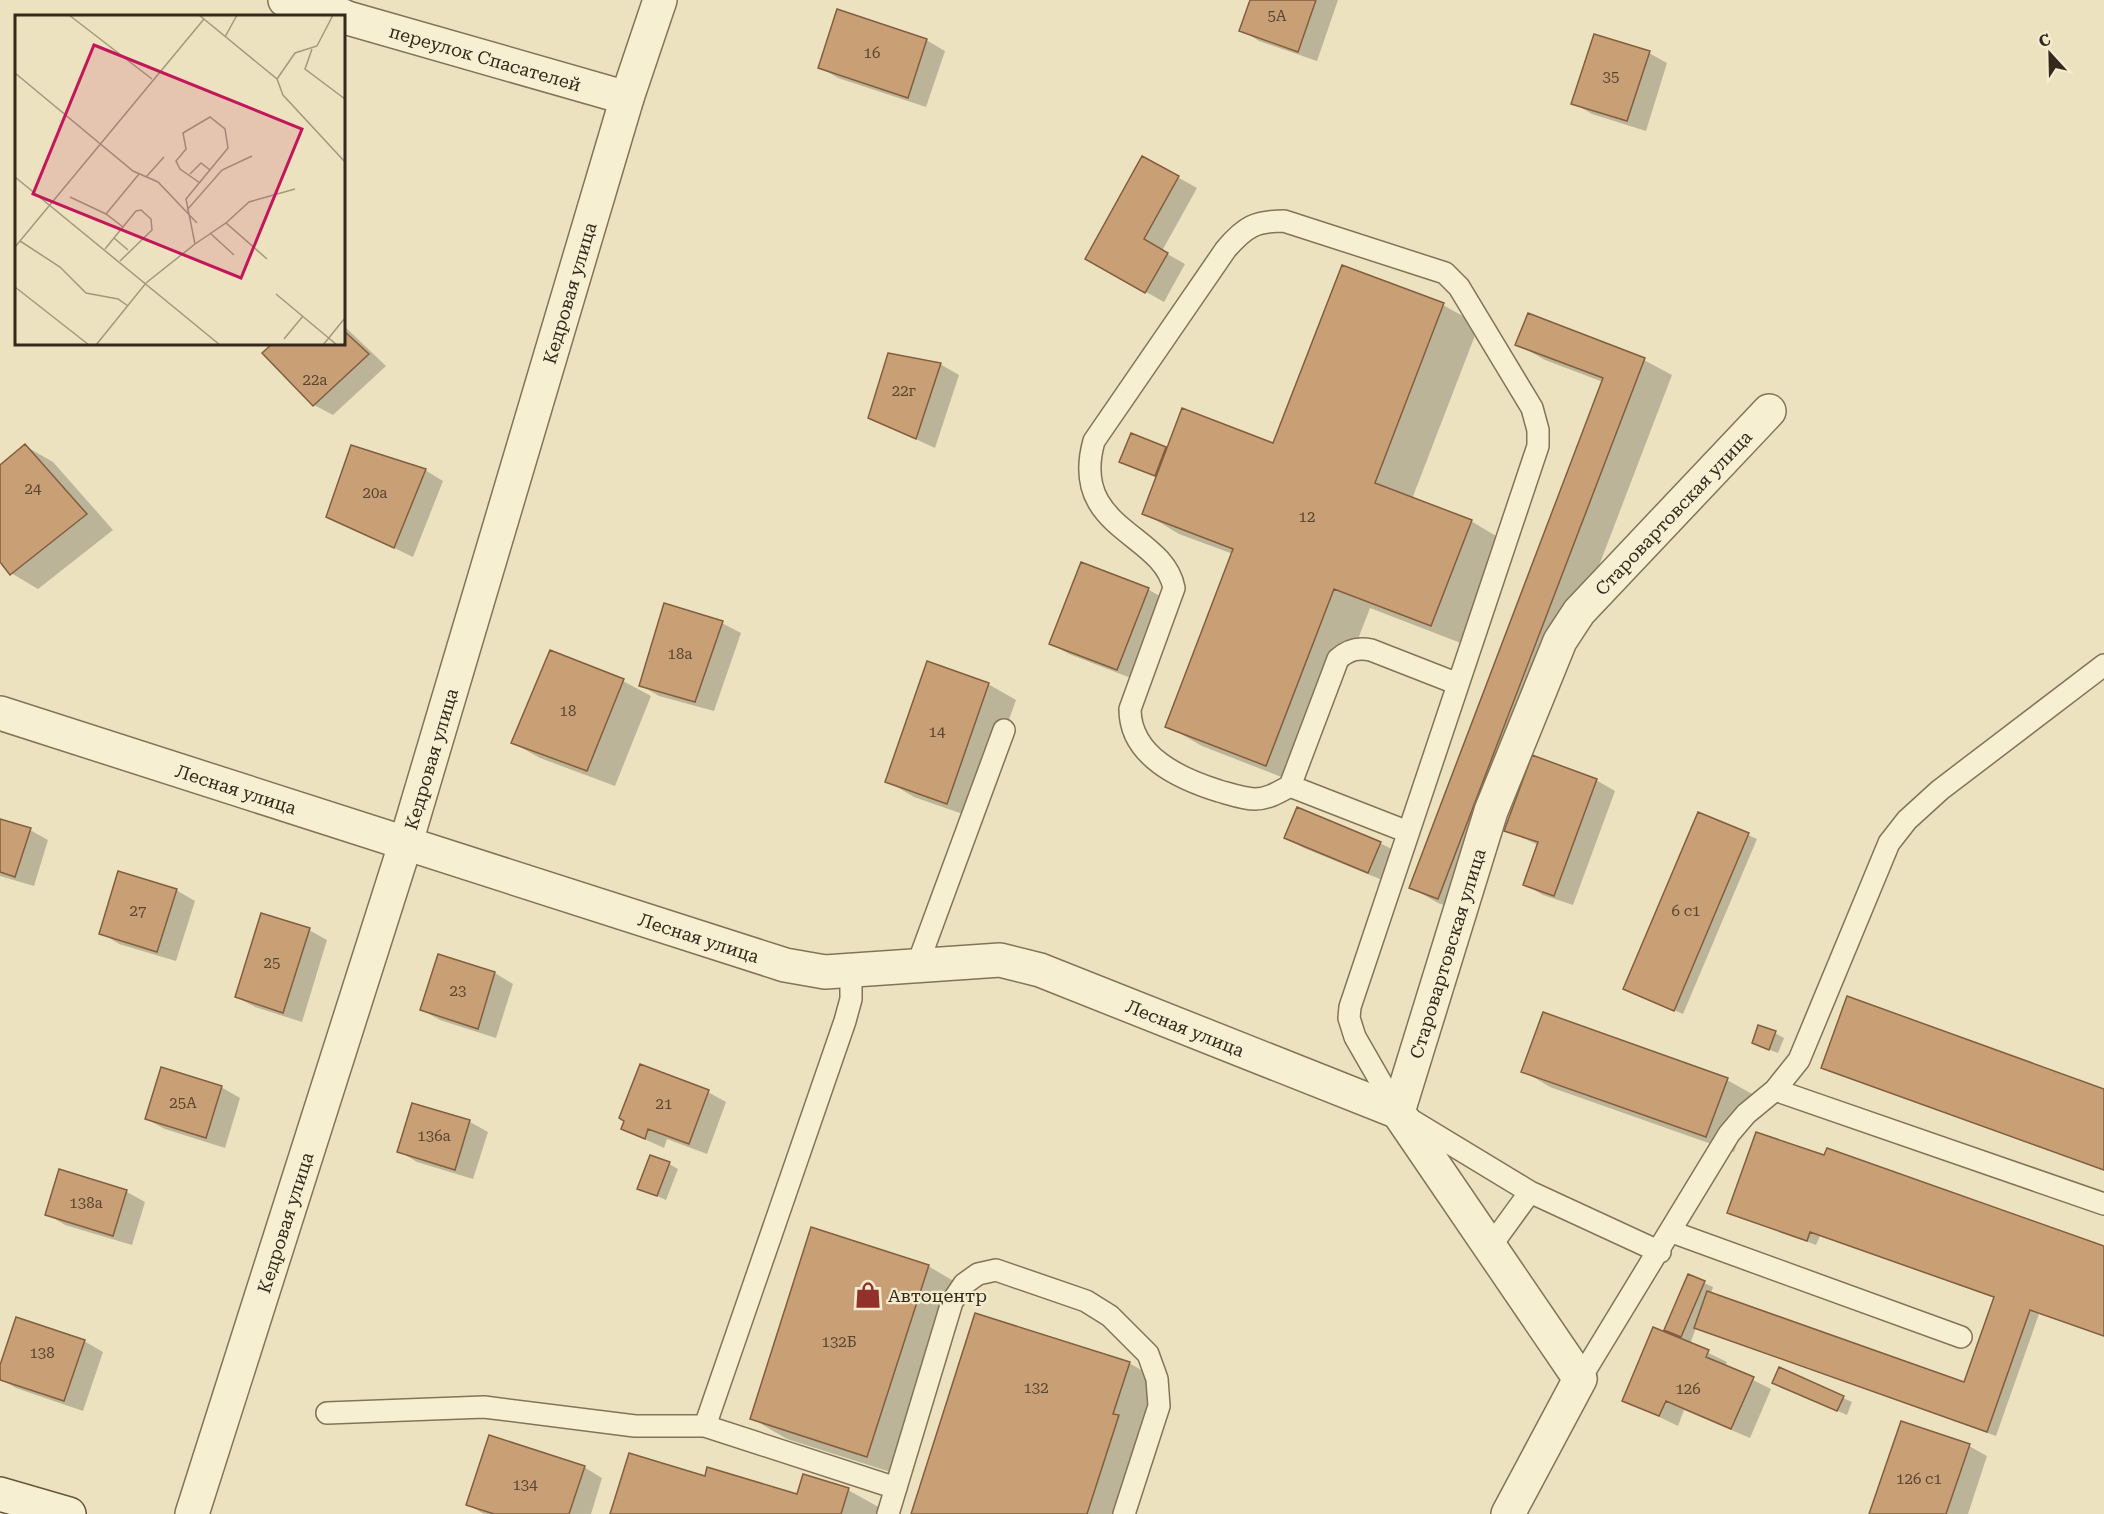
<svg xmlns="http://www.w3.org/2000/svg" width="2104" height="1514" font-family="'Roboto Serif',serif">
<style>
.shadow{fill:#0003}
.building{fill:#c99f76;stroke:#825e3f;stroke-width:1.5}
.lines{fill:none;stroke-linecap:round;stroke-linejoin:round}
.service-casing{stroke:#847358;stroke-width:24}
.minor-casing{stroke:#847358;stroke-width:36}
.secondary-casing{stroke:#66543b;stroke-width:36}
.service{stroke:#f7efd2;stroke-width:21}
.minor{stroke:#f7efd2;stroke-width:33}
.secondary{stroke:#f7efd2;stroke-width:33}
.labels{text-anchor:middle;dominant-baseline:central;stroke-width:4.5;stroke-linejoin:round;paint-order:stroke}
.number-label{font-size:15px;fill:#594632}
.street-label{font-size:18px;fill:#34291c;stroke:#f4ecce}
.poi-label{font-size:18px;fill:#34291c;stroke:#f4ecce;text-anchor:start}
.inset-road{fill:none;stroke:#a2987e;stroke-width:1.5}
.view{fill:#c2185b;fill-opacity:0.15;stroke:#c2185b;stroke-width:3}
.inset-edge{fill:none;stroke:#34291c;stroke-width:3}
</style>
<rect width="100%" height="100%" fill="#ece2bf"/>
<!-- shadow -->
<path class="shadow" d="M1251,0H1338L1317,61L1259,41L1241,30Z
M926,40L945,51L926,107L838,78L819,67Z
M1649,53L1667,63L1646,131L1592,114L1573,103Z
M1143,158L1197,188L1162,251L1185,264L1164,302L1087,259Z
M1443,305L1479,325L1412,499L1471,521L1506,542L1466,645L1370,608L1302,785L1202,746L1167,726L1233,554L1179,534L1144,513L1158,477L1121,461L1166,448L1274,445Z
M344,326L386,366L333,415L314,405L264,353L275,344H344Z
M1517,344L1644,360L1672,375L1466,913L1438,903L1410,887L1603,382L1545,360Z
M940,364L959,375L935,448L870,418Z
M25,446L53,462L113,530L38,589L11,573L0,559V467Z
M425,470L443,481L413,557L327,516Z
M1082,564L1149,590L1167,600L1136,680L1069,654L1051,644Z
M722,623L741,633L714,711L659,696L640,685Z
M551,652L623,681L651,696L615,786L540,758L513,743Z
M988,684L1016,700L974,818L914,797L887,781Z
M1596,780L1615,791L1573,905L1543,895L1524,884L1538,845L1506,830Z
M1699,814L1757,839L1683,1014L1625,989Z
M0,820L30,830L48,840L34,886L0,876Z
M1286,838L1380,843L1399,853L1387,882L1304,848Z
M176,890L195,901L176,961L119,944L101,933Z
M309,930L327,940L302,1022L255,1007L236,997Z
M495,973L513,984L496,1038L440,1020L422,1010Z
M1775,1033L1784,1038L1778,1053L1762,1047Z
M1823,1067L2104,1091V1171L1831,1072Z
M1523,1071L1727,1080L1754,1095L1734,1152L1550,1087Z
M221,1087L240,1098L225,1148L165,1129L146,1119Z
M708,1092L726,1102L707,1154L667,1139L664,1148L622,1129Z
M413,1105L470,1122L488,1132L473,1179L417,1162L399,1151Z
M669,1164L678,1169L666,1200L639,1188Z
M60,1171L127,1192L145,1202L132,1245L65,1225L47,1214Z
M1729,1213L2104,1248V1337L2039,1314L1996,1436L1696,1328L1690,1344L1727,1362L1725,1366L1771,1389L1750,1438L1684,1410L1678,1426L1624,1400L1680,1340L1666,1329L1689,1276L1713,1287L1711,1294L1965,1384L1995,1298L1820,1236L1816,1245Z
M928,1266L964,1287L903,1476L787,1439L751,1418Z
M84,1341L103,1352L83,1411L16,1388L0,1379V1370Z
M1129,1363L1164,1383L1129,1514H912Z
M1779,1369L1852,1402L1847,1415L1783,1387Z
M1969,1446L1987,1456L1968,1514H1871Z
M584,1467L602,1478L591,1514H484L468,1505Z
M706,1478L798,1496L848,1490L884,1510L883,1514H612Z"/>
<!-- building -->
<path class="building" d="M1250,0H1316L1298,52L1239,31Z
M837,9L927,39L908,98L818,68Z
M1594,34L1650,51L1627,121L1571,104Z
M1142,156L1179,176L1144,239L1168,253L1145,293L1085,259Z
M1342,265L1444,303L1375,483L1472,520L1431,626L1334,589L1266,766L1165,727L1233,549L1142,514L1182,408L1273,443Z
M1528,313L1645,358L1438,899L1409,888L1603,378L1515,345Z
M344,331L369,354L313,406L262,353L272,344H344Z
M888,353L941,363L916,439L868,418Z
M1131,433L1166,447L1155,476L1119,462Z
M25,444L87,514L10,575L0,562V465Z
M351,445L426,469L394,548L326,517Z
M1081,562L1149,588L1117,670L1049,644Z
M664,603L723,621L695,702L639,686Z
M550,650L624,679L587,771L511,743Z
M927,661L989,683L947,804L885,782Z
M1532,755L1597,779L1554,896L1523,885L1538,842L1504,831Z
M1297,807L1381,842L1368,873L1284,838Z
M1698,812L1749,833L1674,1011L1623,989Z
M0,819L31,828L15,877L0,872Z
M118,871L177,889L157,952L99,934Z
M261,913L310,928L283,1013L235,997Z
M438,954L495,972L478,1029L420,1010Z
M1847,996L2104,1089V1170L1821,1068Z
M1543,1012L1728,1078L1706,1137L1521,1072Z
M1758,1025L1776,1031L1769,1050L1752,1043Z
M640,1064L709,1090L689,1144L648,1129L645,1139L621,1129L624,1121L619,1118Z
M161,1067L222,1086L206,1138L145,1119Z
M412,1103L470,1120L455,1170L397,1152Z
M1756,1132L1824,1155L1827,1148L2104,1246V1336L2030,1310L1987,1432L1694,1328L1707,1291L1964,1382L1994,1297L1810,1232L1807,1241L1727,1213Z
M650,1155L670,1162L657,1196L637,1189Z
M59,1169L127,1190L113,1236L45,1215Z
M811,1227L929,1265L867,1457L750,1419Z
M1688,1274L1705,1281L1681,1337L1664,1330Z
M975,1313L1130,1362L1113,1414L1119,1415L1087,1514H911Z
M16,1317L85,1340L64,1401L0,1380V1365Z
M1653,1327L1709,1350L1706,1357L1754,1377L1731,1429L1666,1401L1659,1416L1622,1401Z
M1779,1367L1844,1396L1837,1411L1772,1383Z
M1901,1421L1970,1444L1946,1514H1869Z
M489,1435L585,1466L569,1514H494L466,1505Z
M629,1453L705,1476L707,1467L797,1494L803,1474L849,1488L841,1514H610Z"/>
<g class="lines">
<defs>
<path id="service" d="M1458,684L1371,650C1358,647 1348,650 1338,659L1290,786C1279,792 1268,799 1255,799C1244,799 1230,794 1219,791C1181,779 1130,757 1130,709L1174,588C1163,532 1069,530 1094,441L1226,249C1245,227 1255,221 1284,221L1445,273L1459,287L1532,408L1538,430V446C1475,633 1413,820 1350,1007L1349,1018L1355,1037L1398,1112L1530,1192
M1290,786L1408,832
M917,966L1004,730
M1775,1090L1799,1060L1889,843L1907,820L1940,790L2104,665
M1672,1232L1961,1337
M1490,1247L1530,1192L1660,1252
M1580,1379L1729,1134L1746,1114L1775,1090L2104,1204
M327,1413L484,1407L635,1426H705L896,1488
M705,1426L845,1021L851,999V971
M888,1514L952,1302L964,1284L978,1274L996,1270L1086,1301L1110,1316L1148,1354L1157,1379L1159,1406L1124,1514"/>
<g id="minor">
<path d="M285,0L343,16"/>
<path id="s1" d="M344,17L627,98"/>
<path id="s2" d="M0,713L785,965L825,972L1000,960L1040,970L1398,1112"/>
<path id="s3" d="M1398,1112L1491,811L1560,641L1579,612L1769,411"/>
<path d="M1398,1112L1580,1379L1508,1514"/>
<path id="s4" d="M192,1514L406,842L627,98L660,0"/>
</g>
<path id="secondary" d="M0,1494L69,1514"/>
</defs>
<!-- service casing -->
<use href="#service" class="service-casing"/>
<!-- minor casing -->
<use href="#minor" class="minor-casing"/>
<!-- secondary casing -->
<use href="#secondary" class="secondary-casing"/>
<!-- service -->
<use href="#service" class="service"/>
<!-- minor -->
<use href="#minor" class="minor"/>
<!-- secondary -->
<use href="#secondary" class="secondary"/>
</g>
<!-- icons -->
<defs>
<symbol id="shop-bare" viewBox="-9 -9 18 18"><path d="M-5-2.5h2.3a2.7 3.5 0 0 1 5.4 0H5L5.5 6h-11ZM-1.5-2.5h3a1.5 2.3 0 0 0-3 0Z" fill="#91312a" stroke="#f4ecce" stroke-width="2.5" paint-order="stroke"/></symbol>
</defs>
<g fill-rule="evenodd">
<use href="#shop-bare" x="849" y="1276" width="38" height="38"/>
</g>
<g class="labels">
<!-- number labels -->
<g class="number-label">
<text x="1277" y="16">5А</text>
<text x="872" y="53">16</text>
<text x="1611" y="77">35</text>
<text x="315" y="380">22а</text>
<text x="904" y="391">22г</text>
<text x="33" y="489">24</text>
<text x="375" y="493">20а</text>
<text x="1307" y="517">12</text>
<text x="680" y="654">18а</text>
<text x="568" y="711">18</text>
<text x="937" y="732">14</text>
<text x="138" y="911">27</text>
<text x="1686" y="911">6 с1</text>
<text x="272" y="963">25</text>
<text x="458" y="991">23</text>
<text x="183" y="1103">25А</text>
<text x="664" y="1104">21</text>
<text x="434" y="1136">136а</text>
<text x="86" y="1203">138а</text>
<text x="839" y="1342">132Б</text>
<text x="42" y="1353">138</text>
<text x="1036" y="1388">132</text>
<text x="1688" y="1389">126</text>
<text x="1919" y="1479">126 с1</text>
<text x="525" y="1485">134</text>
</g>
<!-- street labels -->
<g class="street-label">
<text stroke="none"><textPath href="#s1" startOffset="147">переулок Спасателей</textPath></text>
<text stroke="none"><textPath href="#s4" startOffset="1278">Кедровая улица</textPath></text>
<text stroke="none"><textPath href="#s3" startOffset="670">Старовартовская улица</textPath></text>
<text stroke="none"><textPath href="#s4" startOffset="792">Кедровая улица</textPath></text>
<text stroke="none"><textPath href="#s2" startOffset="248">Лесная улица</textPath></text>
<text stroke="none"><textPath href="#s2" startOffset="734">Лесная улица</textPath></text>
<text stroke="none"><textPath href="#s3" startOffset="166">Старовартовская улица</textPath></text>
<text stroke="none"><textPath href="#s2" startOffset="1238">Лесная улица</textPath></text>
<text stroke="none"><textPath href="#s4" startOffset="306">Кедровая улица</textPath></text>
</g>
<!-- poi labels -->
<g class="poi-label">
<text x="888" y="1295">Автоцентр</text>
</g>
</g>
<!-- overview -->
<g transform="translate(15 15)">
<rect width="330" height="330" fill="#ece2bf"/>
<path class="inset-road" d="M54,0L137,64M184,0L262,64L268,80L330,147M210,22L222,0M297,34L290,54L330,84M0,58L118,156L143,167L182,208M262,64L280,38L302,31L318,0M175,159L186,148L195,155M0,162L205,330M131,162L149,142M55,182L91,199L108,212M172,195L207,155L237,141M91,199L124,159M211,208L234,187L280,174M195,218L219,240M99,223L113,235M5,226L45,252L71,278L103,284L113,291M180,229L211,208L252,244M0,232L189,4M90,234L121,196L126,195L136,204L137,215L105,246M0,272L74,330M261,279L322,330M269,324L288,301M81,330L131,268L180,229L171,184L213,133L210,114L195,102L168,118L171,134L161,146L165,154L185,168M308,330L330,303"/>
<path class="view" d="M79,30L287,114L226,263L18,179Z"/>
<rect width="330" height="330" class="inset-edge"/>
</g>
<!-- north arrow -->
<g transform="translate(2050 54) rotate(338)" stroke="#f4ecce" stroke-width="4.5" paint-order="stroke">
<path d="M0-4.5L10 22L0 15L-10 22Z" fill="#34291c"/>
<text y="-9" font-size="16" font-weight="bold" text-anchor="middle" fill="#34291c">С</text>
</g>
</svg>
